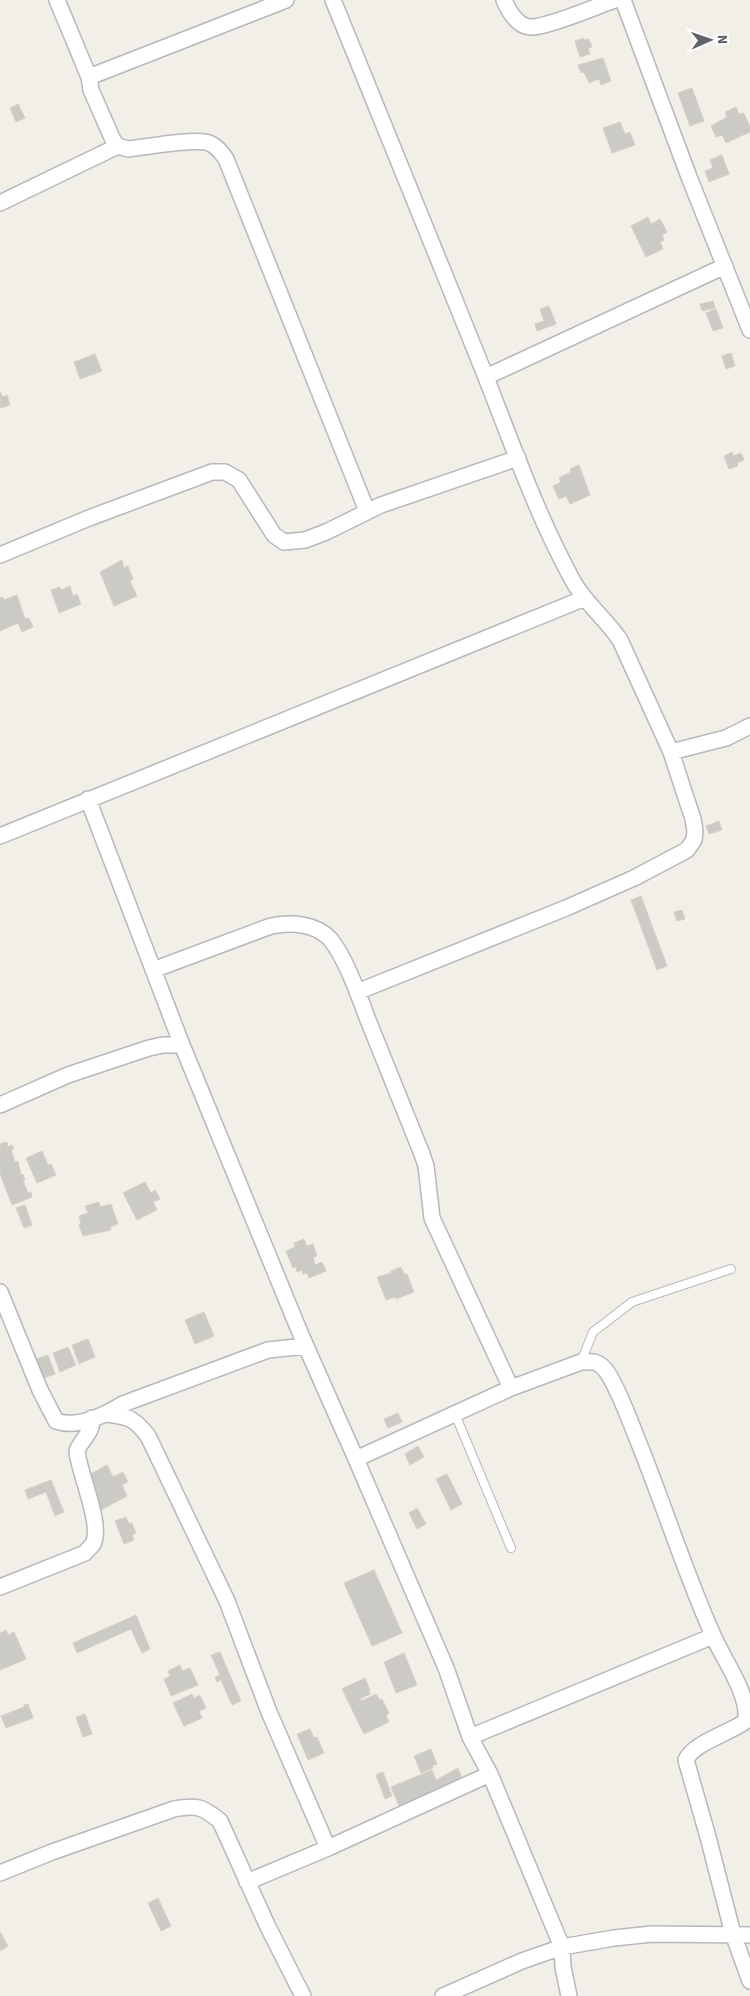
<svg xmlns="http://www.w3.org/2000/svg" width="750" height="1996" font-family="'Source Sans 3',sans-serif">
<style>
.building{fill:#cccac5;stroke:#d6d1c6}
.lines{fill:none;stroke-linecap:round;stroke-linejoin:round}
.service-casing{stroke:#b5b8bc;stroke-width:10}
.minor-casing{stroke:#b5b8bc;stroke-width:18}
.service{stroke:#fff;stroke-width:8}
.minor{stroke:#fff;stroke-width:15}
</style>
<rect width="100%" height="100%" fill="#f1efe8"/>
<!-- building -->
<path class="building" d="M584,38V40L589,39L592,47L588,48L590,54L580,57L575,41Z
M603,58L611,81L601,85L599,79L589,83L584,72L581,73L578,65Z
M692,88L704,121L690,126L678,93Z
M18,104L25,118L16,122L10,108Z
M736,107L739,114L744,113L750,127V132L726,143L722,135L716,137L711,126L727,117L725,112Z
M620,122L625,134L630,132L635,145L612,153L603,128Z
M722,155L729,174L709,182L705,171L713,168L710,160Z
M648,217L651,224L660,219L667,232L662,235L664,240L660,242L663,249L646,257L631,226Z
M713,301L715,308L702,311L700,304Z
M549,306L556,324L537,331L535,324L544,321L540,309Z
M716,309L723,328L713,331L706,313Z
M731,353L735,366L726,369L722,356Z
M95,354L102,371L80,379L74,362Z
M0,392L3,397L7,395L10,405L0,408Z
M732,452L733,456L741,453L744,460L737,463L738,466L729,469L724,456Z
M579,465L590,495L570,504L566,496L559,499L553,486L561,482L559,478L571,472L570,469Z
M122,560L124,568L128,566L133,579L130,581L137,596L114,606L100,572Z
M70,586L73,596L77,594L81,604L59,613L51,590L60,587L61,590Z
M17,595L25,619L29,618L33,627L22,632L18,623L0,631V598L3,597L4,600Z
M719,821L722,830L709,834L706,826Z
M641,896L667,966L657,970L631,900Z
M682,910L685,919L677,921L674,912Z
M7,1142L8,1147L12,1145L14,1149L11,1150L15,1162L18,1161L21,1175L23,1174L25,1180L23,1181L28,1193L31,1192L32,1197L12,1205L0,1174V1144Z
M42,1151L48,1165L51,1164L56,1175L37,1183L26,1158Z
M145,1182L151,1193L155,1190L160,1199L153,1202L157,1210L137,1220L123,1193Z
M99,1202L100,1207L111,1204L118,1224L110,1227L111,1230L83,1236L79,1225L81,1224L79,1216L88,1213L85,1206Z
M25,1205L32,1225L24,1228L16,1208Z
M304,1239L307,1246L313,1244L317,1256L313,1257L315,1265L322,1262L326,1271L309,1278L307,1273L303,1274L302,1270L297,1272L296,1267L293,1268L286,1251L295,1247L294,1243Z
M401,1267L405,1275L407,1274L414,1292L396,1299L395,1297L386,1300L377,1277L391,1273V1271Z
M204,1312L214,1336L195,1344L185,1320Z
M88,1339L95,1357L79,1364L72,1345Z
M68,1347L76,1365L60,1372L53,1353Z
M48,1355L55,1374L41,1379L34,1360Z
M398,1413L402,1422L388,1428L384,1419Z
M418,1446L424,1457L410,1465L405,1454Z
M107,1465L113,1477L123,1472L128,1482L122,1485L127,1496L101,1510L87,1483V1476Z
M447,1474L462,1504L451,1510L436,1479Z
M51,1480L64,1512L55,1516L46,1492L28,1499L25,1490Z
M417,1508L426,1524L417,1529L409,1513Z
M126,1517L129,1524L132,1523L136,1533L132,1535L134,1540L124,1544L115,1521Z
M374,1570L402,1633L372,1646L344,1583Z
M136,1615L150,1649L142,1653L131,1629L77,1653L73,1643Z
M6,1630L8,1635L14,1632L26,1659L0,1670V1633Z
M220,1652L241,1701L232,1705L221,1680L217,1682L215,1677L220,1675L211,1655Z
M404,1653L417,1685L396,1693L384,1662Z
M180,1665L182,1671L190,1668L198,1685L171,1696L164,1679L170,1676L168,1671Z
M365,1678L370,1690L369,1691L370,1694L360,1699L361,1701L376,1694L380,1700L382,1699L389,1713L386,1715L389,1722L364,1734L342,1689Z
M192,1694L194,1698L200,1695L206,1708L199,1711L202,1718L184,1726L173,1703Z
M28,1704L33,1718L6,1728L1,1716L24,1707V1705Z
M85,1714L92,1734L83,1737L76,1717Z
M310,1729L314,1738L317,1737L324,1753L308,1760L297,1734Z
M431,1749L437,1764L432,1766L433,1768L421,1773L414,1756Z
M458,1768L463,1781L399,1806L391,1787L432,1770L436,1780Z
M383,1772L392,1796L385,1799L376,1775Z
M158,1898L171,1926L161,1931L148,1903Z
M0,1932L8,1946L0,1951Z"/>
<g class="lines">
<defs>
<path id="service" d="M581,1362L593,1332L632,1302L731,1269
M455,1414L511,1548"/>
<path id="minor" d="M57,0L89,77
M286,0L89,77L91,90L113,140L118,146L128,149C147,147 194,138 209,143C217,146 221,152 226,159L367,511
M333,0C382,121 432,243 481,365C510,437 535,512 573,581C585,603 606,619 620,640L671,752L726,738L750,726
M504,0C508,10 517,26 530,27C546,28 597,6 615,0
M623,0L689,177L750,330
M0,203L118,146
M486,377L725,266
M0,555L89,518L212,472H225L239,480L274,535L284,542L305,540L326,532L381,505L518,458
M88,799L180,1040L301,1335L356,1459L446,1668L470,1737L490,1774L562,1947L563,1967L569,1996
M0,836L585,598
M153,970L271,926C291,922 316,923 331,940C346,959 359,996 368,1020C386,1064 404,1109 422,1154L426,1166L432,1218L511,1388
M357,992L566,908L634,878L687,850L694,840L695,831L693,819L671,752
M0,1105L68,1075L149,1048L163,1045H182
M0,1292L40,1390L56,1421C78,1429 105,1415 123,1404L268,1350L306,1346
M106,1414C129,1417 133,1417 148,1436L227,1601L269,1712L328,1848
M356,1459L511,1388L581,1362C593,1361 599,1361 607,1372C619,1390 630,1421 638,1441C664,1505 684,1570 712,1633C723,1660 749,1692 746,1721C730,1733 693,1743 686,1760L708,1837L733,1934L750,1981
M0,1587L85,1553C87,1550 91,1547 93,1544C103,1525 79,1474 77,1451C82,1438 93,1433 92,1418
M470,1737L713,1636
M0,1873L52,1852L174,1809C196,1805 202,1806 220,1821L268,1927L303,1996
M247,1882L328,1848L490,1774
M443,1996L522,1961L562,1947L614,1938L652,1934L750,1935"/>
</defs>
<!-- service casing -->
<use href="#service" class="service-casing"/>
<!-- minor casing -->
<use href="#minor" class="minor-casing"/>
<!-- service -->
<use href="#service" class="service"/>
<!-- minor -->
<use href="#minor" class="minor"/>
</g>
<!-- north arrow -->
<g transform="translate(710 40) rotate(88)" stroke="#ffffff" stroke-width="4" paint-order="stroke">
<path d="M0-4L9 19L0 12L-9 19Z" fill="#5f6368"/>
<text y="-8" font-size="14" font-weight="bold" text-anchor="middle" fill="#5f6368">N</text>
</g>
</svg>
